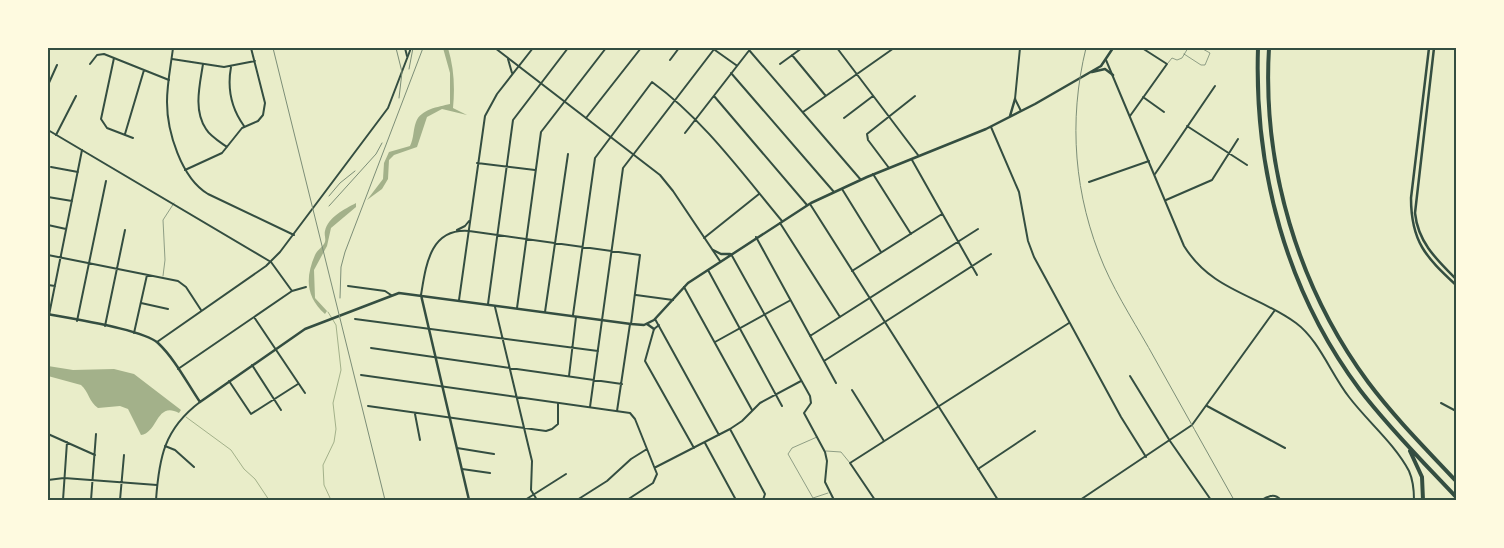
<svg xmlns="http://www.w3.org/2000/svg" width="1504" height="548" font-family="Roboto,sans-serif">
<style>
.water{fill:#a3b18a}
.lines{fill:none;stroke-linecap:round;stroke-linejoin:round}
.stream{stroke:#a3b18a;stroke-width:1}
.service{stroke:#344e41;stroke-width:0.5}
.minor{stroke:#344e41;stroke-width:2}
.tertiary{stroke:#344e41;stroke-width:2}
.secondary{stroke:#344e41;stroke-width:2.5}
.motorway{stroke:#344e41;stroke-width:4}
.rail{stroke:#7c8e77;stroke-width:1}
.neatline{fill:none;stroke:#344e41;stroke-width:2}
</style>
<rect width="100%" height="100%" fill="#e9edc9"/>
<!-- water -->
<path class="water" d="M443,48H448C454,68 455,87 453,108L467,115L442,109L427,117L417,147L394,155L389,160L388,179L382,189L367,200L383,179L384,163L389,152L410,146C414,138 413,130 416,122C421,109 438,107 450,104V73Z
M356,203V207L331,228L327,246L314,270L315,298L327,311L325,314C306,297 305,278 315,255C317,250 323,247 325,242C326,239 324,234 325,231C328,217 345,209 356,203Z
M48,366L73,370L114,369L134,374L181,410L179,413C156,401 158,433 141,435L128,409L120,406L98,408C89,402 89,392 81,385L48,376Z"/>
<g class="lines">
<!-- stream -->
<path class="stream" d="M328,312L336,325L341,370L333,403L336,429L334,442L323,465L324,485L331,500
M186,417L231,450L244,469L255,479L269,500"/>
<!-- service -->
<path class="service" d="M1184,54L1201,65H1205L1210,53L1201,48
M1168,63L1172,58L1177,60L1182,58L1188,48
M163,276L165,260L163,220L174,203
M817,437L792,448L788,454L813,498L828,493
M826,451L841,452L850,463"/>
<!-- minor -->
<path class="minor" d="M405,48L407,56
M712,48L736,65
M837,48L918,155
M1020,48L1015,99L1021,111
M749,50L861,180
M792,55L825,95
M114,58L101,119L107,128L133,138
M172,59L224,67L255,61
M508,59L512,73
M670,60L679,48
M90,64L97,55L104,54L169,80
M203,64C200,84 193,110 206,129C210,136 220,142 227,147
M780,64L802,48
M231,67C227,89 231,108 244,126
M731,73L834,192
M48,85L57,65
M714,96L807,205
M1143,97L1164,112
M803,112L894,48
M1130,116L1167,64L1142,48
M586,118L641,48
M844,118L873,96
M1187,126L1247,165
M685,133L751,48
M125,134L144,70
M56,135L76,96
M912,160L977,275
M477,163L535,170
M51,167L78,172
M889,168L868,140L867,134L915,96
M185,170L222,153L242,128L258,121L263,115L265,103L251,48
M873,174L911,234
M1155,174L1215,86
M1089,182L1149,161
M842,189L881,252
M48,197L72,201
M1166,200L1212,180L1238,139
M780,223L840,317
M48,225L66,229
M457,230L465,226L469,221
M756,237L836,383
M704,238L759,194
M731,254L810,396L811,403L804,413L825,452L827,461L825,482L834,500
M48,255L178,281L186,287L201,310
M271,262L292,291
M708,270L782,406
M852,271L942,214
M48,285L55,286
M348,286L385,291L391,295
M684,287L752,410
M421,295C426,265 430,228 469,231L640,255L631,324
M636,295L673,300
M459,300L485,116L497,94L533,48
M141,303L168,309
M488,304L513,120L568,48
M495,307L532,461L531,490L537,500
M517,308L541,132L606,48
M545,312L568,154
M49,315L82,150
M573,315L595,158L652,82C703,119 742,173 782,221
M254,317L305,393
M355,319L598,351
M655,319L719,435
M77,321L106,181
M659,325L654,329L645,361L694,448
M105,326L125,230
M134,333L147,275
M810,336L978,229
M715,342L789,301
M371,348L622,384
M824,361L991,254
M252,365L281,410
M178,369L292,291L306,287
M361,375L630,413L635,419L657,474L653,483L627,500
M569,376L576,317
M1130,376L1170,441L1211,500
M229,381L251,414L298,384
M852,390L884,441
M1441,403L1456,411
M368,406L546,431L552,429L558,424V403
M1207,406L1285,448
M590,407L623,168L715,48
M617,411L630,324
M415,414L420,440
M730,429L765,494L763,500
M48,434L95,455
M705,443L736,500
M165,446L175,450L194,467
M457,448L494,454
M656,467L730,429L742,421L760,403L801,381
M462,469L490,473
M978,469L1035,431
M48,480L64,478L157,485
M63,500L67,442
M91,500L96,434
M120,500L124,455
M525,500L566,474
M577,500L607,481L631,459L647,449
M875,500L850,463L1069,323
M1261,500C1270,496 1274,493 1281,500"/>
<!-- tertiary -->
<path class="tertiary" d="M173,48C171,65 167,83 167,102C167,131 181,178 208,194L294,235
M495,48L660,175L673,191L720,261
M1106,60L1184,246C1212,291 1256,294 1296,323C1319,340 1331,374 1349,397C1368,422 1394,443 1409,471C1413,480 1414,490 1414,500
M991,127L1019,192L1028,241L1034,257L1121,417L1146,457
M48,130L271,262
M810,204L998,500
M157,342L266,266L280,252L388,108L411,48
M156,500C159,458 164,429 200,402
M1080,500L1192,425L1275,310"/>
<!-- secondary -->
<path class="secondary" d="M1429,48L1411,198C1411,242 1426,257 1456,285
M1434,48L1415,213C1418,242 1436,259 1456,279
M1092,72L1105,69L1113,75
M1010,116L1015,99
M713,250L721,254H730
M421,295L469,500
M48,314C71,319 142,329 158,343C175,359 187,383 200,402L305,329L399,293L631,324L644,325L654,320L688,283L811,203L867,177L986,129L1035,104L1101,66L1113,48
M647,324L654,329"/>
<!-- motorway -->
<path class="motorway" d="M1258,48C1254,170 1286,291 1360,390C1389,428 1424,463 1456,497
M1269,48C1262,166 1298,287 1368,382C1395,418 1426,449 1456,481
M1410,451L1422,477L1423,500"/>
<!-- rail -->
<path class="rail" d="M273,48L385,500
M396,48L402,72L399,98
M1086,48C1068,121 1074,196 1104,266C1118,298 1138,328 1155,359C1181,406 1208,453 1234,500
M409,69L413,48
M329,196L340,183L355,171
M329,206L376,154L382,143
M340,298L341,267L345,252L423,48"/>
</g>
<!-- border -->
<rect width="1504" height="548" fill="none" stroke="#fefae0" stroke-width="98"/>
<rect x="49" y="49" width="1406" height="450" class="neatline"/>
</svg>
